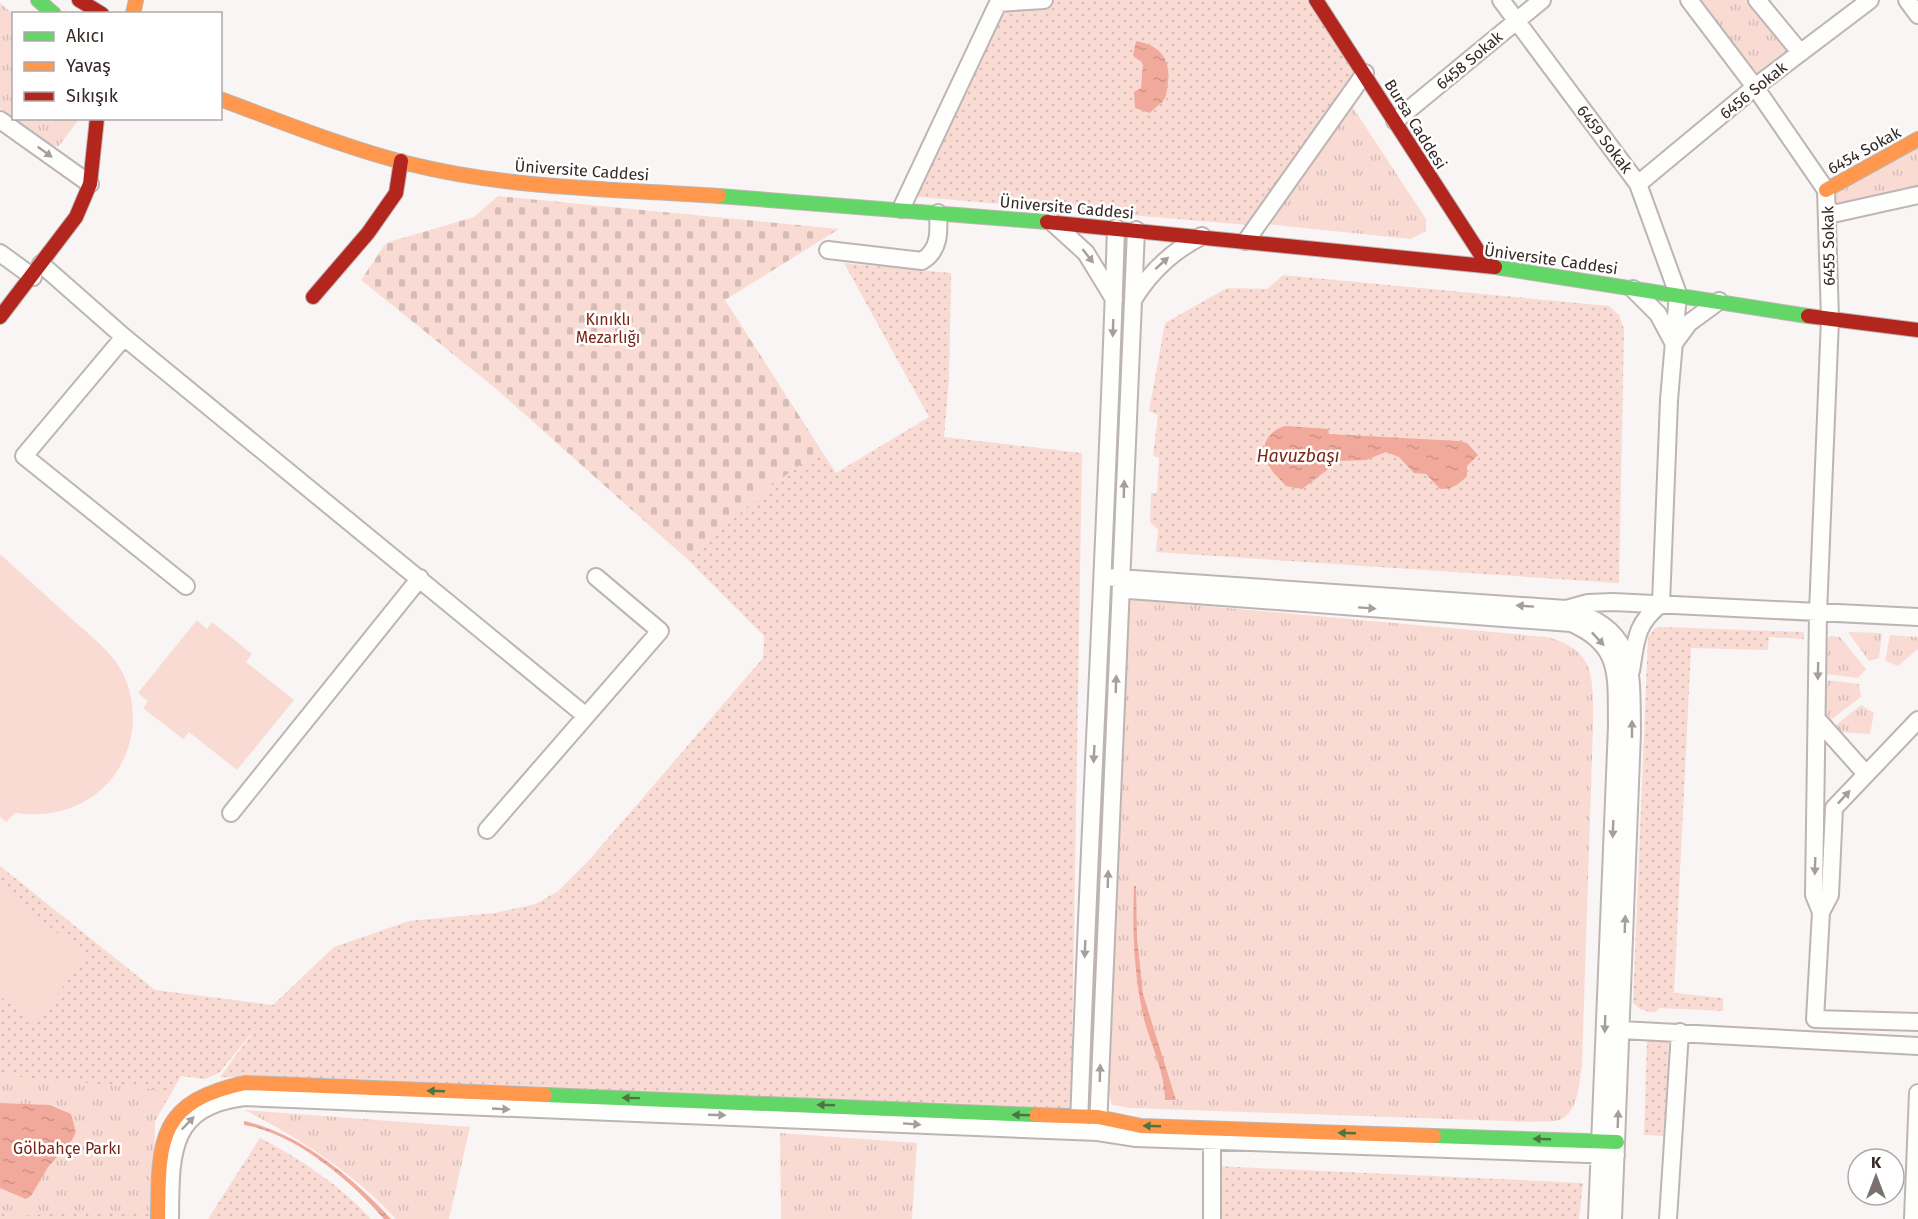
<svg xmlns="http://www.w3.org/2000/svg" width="1918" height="1219" font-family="'Fira Sans',sans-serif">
<defs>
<pattern id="grass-dots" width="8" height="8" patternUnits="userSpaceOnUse" patternTransform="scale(1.5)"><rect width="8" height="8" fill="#f9dbd4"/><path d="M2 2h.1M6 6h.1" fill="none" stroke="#d6bcb6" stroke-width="1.8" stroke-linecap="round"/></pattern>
<pattern id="cemetery-stones" width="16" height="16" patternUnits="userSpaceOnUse" patternTransform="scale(1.5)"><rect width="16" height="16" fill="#f9dbd4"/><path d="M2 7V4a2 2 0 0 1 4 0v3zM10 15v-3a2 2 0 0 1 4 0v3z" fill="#d6bcb6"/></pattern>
<pattern id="park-tufts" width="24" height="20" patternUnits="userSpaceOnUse" patternTransform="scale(1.5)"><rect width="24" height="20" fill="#f9dbd4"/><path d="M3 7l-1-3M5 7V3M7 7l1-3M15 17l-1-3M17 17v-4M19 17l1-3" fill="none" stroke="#d6bcb6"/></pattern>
<pattern id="water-ripples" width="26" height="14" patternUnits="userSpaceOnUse" patternTransform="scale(1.5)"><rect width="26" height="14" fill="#f1a99b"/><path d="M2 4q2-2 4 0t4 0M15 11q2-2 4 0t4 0" fill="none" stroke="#cf9185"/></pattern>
</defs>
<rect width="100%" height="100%" fill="#f9f5f4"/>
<path fill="url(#grass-dots)" d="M1044,0h272l49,73 -117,152 -340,-29 90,-193z
M844,263l107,10 -2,107 -5,57 138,16 -11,659 -851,-35 36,-49 -37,45 -14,6 -24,-3 -26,45 -3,98h-152v-353l155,124 118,15 61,-58 75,-26 86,-8 40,-9 22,-12 34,-34 172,-200 1,-22 -77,-77 84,-73 50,-36 15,23 93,-56z
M1283,275l326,31 10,9 5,14 -5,254 -463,-31 2,-22 -8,-8 1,-29h6l2,-35 -6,-2 5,-41 -9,-4 16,-88 62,-35 40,1z
M1663,627l141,5v7l-35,-2 -1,13 -77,-2 -17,345 49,5v13l-63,-3 -6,5 -14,-4 -7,-6 15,-366 7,-9z
M1647,1040h22l-5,96 -20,-1z
M260,1138c41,21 80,47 111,81h-163z
M1215,1166l368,17 -4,36h-366z"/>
<path fill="url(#cemetery-stones)" d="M498,196l341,33 -114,71 96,150 -50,36 -84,73 -192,-171 -134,-108 25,-37 88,-26z"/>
<path fill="url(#park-tufts)" d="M1689,0h68l43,52 -45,35z
M0,3l13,11v104l-13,-10z
M1350,103l76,116v12l-15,8 -145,-15z
M14,119h65l-20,27 -7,1z
M1918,139v56l-90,20 -2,-25z
M1129,599l418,38c50,13 46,43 46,88l-11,340c-3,17 -3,48 -23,55 -6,2 -17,1 -24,2l-404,-14 -19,-3 -5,-17z
M1848,632l34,1 -3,25 -10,3z
M1890,635l28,2v12l-20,17 -13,-5z
M1830,636l10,1 26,32 -8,9 -33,-4v-32z
M1826,680l33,4 2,13 -33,25 -3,-5z
M1861,705l13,8 -4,21 -32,-2 -7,-3z
M0,1075l172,16 -17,30 -3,91 -10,3 -6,-5 -123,6 -13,-5z
M245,1110l225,17 -21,92h-53c-43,-47 -95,-79 -151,-109z
M780,1133l137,10 -5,76h-131z"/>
<path fill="#f9dbd4" d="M0,554c25,23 50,45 75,68 16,14 34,28 45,46 21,37 16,85 -13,116 -24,25 -58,34 -92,29l-9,9 -6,-5z
M197,620l10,9 5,-7 40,32 -6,8 48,38 -57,70 -48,-38 -6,7 -40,-31 5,-7 -10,-8z
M0,887l87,70 -53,66 -34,-27z"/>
<path fill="url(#water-ripples)" d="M1136,41c23,4 35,17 32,41 -1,6 -1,14 -5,19 -3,4 -9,7 -13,12l-15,-5 -1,-16 7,-4 2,-25 -10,-7z
M1285,426l43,3 1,5 130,7 8,2 11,12 -11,11v10c-9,9 -14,13 -27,13l-14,-15 -12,-1 -15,-16 -13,-5 -20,8 -27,1 -37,28 -16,-3 -14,-15 -8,-15c-1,-16 6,-25 21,-30z
M1134,886h2l1,52 6,56 33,106h-11c0,-28 -14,-54 -21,-81 -10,-44 -12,-88 -10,-133z
M0,1103l50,2 21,9 5,18 -4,8 -24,27 -17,29 -5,3 -26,-11z
M244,1121c57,13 108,56 147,98h-7c-33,-38 -89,-86 -140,-94z"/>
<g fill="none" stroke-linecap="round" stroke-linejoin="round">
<g stroke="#bdb5b3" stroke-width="20">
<path id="street" d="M1501,0l137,184 40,110 -9,106 -8,204
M1689,0l66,87 71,103 4,129 -12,294 -4,282 7,17 -6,107 103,3
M1757,0l43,52
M1907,0l11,15
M0,120l90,64
M1395,121l147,-121
M1638,184l117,-97 115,-87
M901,209l97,-206 46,-3
M1828,215l90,-20
M1052,222l34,31 28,46
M1246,241l119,-168
M828,250l94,11c18,-11 17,-29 16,-48
M0,253l33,24
M41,264l83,73 462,379
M1633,289l25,25 15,28
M1133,300c17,-28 39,-49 69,-64
M124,337l-100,119 162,130
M1675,342l14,-19 30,-22
M1104,577l462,32c71,19 65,61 66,123l-19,487
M1129,590l442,33c52,22 45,55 46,103l-20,493
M1566,609l22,-6 25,-1 305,15
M1631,671c5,-30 4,-47 30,-67
M1817,719l49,55
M231,813l189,-235
M487,830l173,-199 -64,-54
M1821,912l9,-17 4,-87 84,-88
M1621,1030l297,16
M1079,1126c10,-299 28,-598 37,-898
M1098,1128l38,-898
M170,1219c1,-63 -3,-112 74,-122l854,35 38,6 480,17
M1212,1219v-79
M1668,1219l12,-187
M1913,1219l5,-126"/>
</g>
<g stroke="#bdb5b3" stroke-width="16">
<path id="fast" d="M38,0l16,14
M719,196l328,26
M1495,267l313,49
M545,1095l491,20
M1434,1136l183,6"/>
</g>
<g stroke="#bdb5b3" stroke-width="16">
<path id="slow" d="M133,14l3,-14
M220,99c62,23 126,49 190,65 100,25 207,25 309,32
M1826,190l92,-51
M1036,1115l62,2 43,9 293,10
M158,1219c1,-79 -1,-117 87,-136l300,12"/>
</g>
<g stroke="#bdb5b3" stroke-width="16">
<path id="jam" d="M79,0l23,14
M1316,0l172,266
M1047,222l448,45
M313,297l55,-64 28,-40 5,-32
M1808,316l110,14
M0,317l76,-100 14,-33 7,-66"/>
</g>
<use href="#street" stroke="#fefefd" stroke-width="16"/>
<use href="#fast" stroke="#63d668" stroke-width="14"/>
<use href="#slow" stroke="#ff974d" stroke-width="14"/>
<use href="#jam" stroke="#b3261e" stroke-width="14"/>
</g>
<defs><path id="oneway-solid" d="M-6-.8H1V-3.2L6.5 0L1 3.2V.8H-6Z" transform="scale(1.5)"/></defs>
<g fill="#a49e9c">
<use href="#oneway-solid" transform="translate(45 152) rotate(36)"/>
<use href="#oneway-solid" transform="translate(1088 256) rotate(52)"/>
<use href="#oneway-solid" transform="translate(1162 263) rotate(-42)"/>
<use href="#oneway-solid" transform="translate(1113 328) rotate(92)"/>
<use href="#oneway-solid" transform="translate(1124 489) rotate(-88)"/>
<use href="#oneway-solid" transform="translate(1525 606) rotate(-176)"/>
<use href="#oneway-solid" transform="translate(1367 608) rotate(4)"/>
<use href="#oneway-solid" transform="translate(1598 639) rotate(47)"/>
<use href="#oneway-solid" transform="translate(1818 671) rotate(91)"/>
<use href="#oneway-solid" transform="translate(1116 684) rotate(-88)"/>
<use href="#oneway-solid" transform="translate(1632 729) rotate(-90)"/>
<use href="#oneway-solid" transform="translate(1094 754) rotate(93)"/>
<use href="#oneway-solid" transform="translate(1844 797) rotate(-47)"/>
<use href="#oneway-solid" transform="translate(1613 829) rotate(92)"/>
<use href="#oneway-solid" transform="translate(1815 866) rotate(92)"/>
<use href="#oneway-solid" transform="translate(1108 879) rotate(-88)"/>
<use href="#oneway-solid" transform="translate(1625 924) rotate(-88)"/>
<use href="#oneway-solid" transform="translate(1085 949) rotate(92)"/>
<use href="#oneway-solid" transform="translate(1605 1024) rotate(92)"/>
<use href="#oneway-solid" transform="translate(1100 1073) rotate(-88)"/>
<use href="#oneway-solid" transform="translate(501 1109) rotate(3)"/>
<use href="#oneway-solid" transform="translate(717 1115) rotate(2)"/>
<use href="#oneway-solid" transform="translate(1618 1119) rotate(-88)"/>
<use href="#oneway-solid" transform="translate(188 1123) rotate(-46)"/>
<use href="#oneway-solid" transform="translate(912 1124) rotate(4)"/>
</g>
<g fill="#4a7643">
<use href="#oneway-solid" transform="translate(436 1091) rotate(-178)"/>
<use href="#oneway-solid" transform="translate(631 1098) rotate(-179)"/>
<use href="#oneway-solid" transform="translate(826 1105) rotate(-178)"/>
<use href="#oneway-solid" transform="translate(1021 1115) rotate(-178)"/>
<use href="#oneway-solid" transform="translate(1152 1126) rotate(-178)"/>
<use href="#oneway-solid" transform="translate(1347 1133) rotate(-178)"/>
<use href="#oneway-solid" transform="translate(1542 1139) rotate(-178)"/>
</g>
<g text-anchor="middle" stroke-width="5" stroke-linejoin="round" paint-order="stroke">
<g font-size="16" fill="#352825" stroke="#fff">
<text transform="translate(1469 60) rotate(-40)" y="6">6458 Sokak</text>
<text transform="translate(1753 90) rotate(-39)" y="6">6456 Sokak</text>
<text transform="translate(1416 124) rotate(58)" y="6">Bursa Caddesi</text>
<text transform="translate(1605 139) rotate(53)" y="6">6459 Sokak</text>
<text transform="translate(1864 150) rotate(-29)" y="6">6454 Sokak</text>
<text transform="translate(582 170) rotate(4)" y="6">Üniversite Caddesi</text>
<text transform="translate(1067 207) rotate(5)" y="6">Üniversite Caddesi</text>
<text transform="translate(1828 246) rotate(-91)" y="6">6455 Sokak</text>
<text transform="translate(1551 259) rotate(8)" y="6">Üniversite Caddesi</text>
</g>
<g font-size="16" fill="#7b2413" stroke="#fff">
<text x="608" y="325">Kınıklı<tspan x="608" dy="18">Mezarlığı</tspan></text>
<text x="67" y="1154">Gölbahçe Parkı</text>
</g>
<g font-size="18" font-style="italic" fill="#7f2717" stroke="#fff">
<text x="1298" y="462">Havuzbaşı</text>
</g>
</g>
<rect x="12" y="12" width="210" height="108" fill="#ffffff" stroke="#aea9a8" stroke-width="1.5"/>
<rect x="24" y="32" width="30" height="9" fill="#63d668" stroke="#aea9a8" stroke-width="1.5"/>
<text x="66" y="42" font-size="18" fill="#352825">Akıcı</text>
<rect x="24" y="62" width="30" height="9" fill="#ff974d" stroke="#aea9a8" stroke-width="1.5"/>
<text x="66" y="72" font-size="18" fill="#352825">Yavaş</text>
<rect x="24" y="92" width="30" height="9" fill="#b3261e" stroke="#aea9a8" stroke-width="1.5"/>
<text x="66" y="102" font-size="18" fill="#352825">Sıkışık</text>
<g transform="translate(1876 1177)"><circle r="28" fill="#ffffff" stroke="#aea9a8" stroke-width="1.5"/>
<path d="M0-4.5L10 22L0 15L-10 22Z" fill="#7a706d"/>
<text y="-9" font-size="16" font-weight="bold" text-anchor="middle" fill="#352825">K</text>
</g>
</svg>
